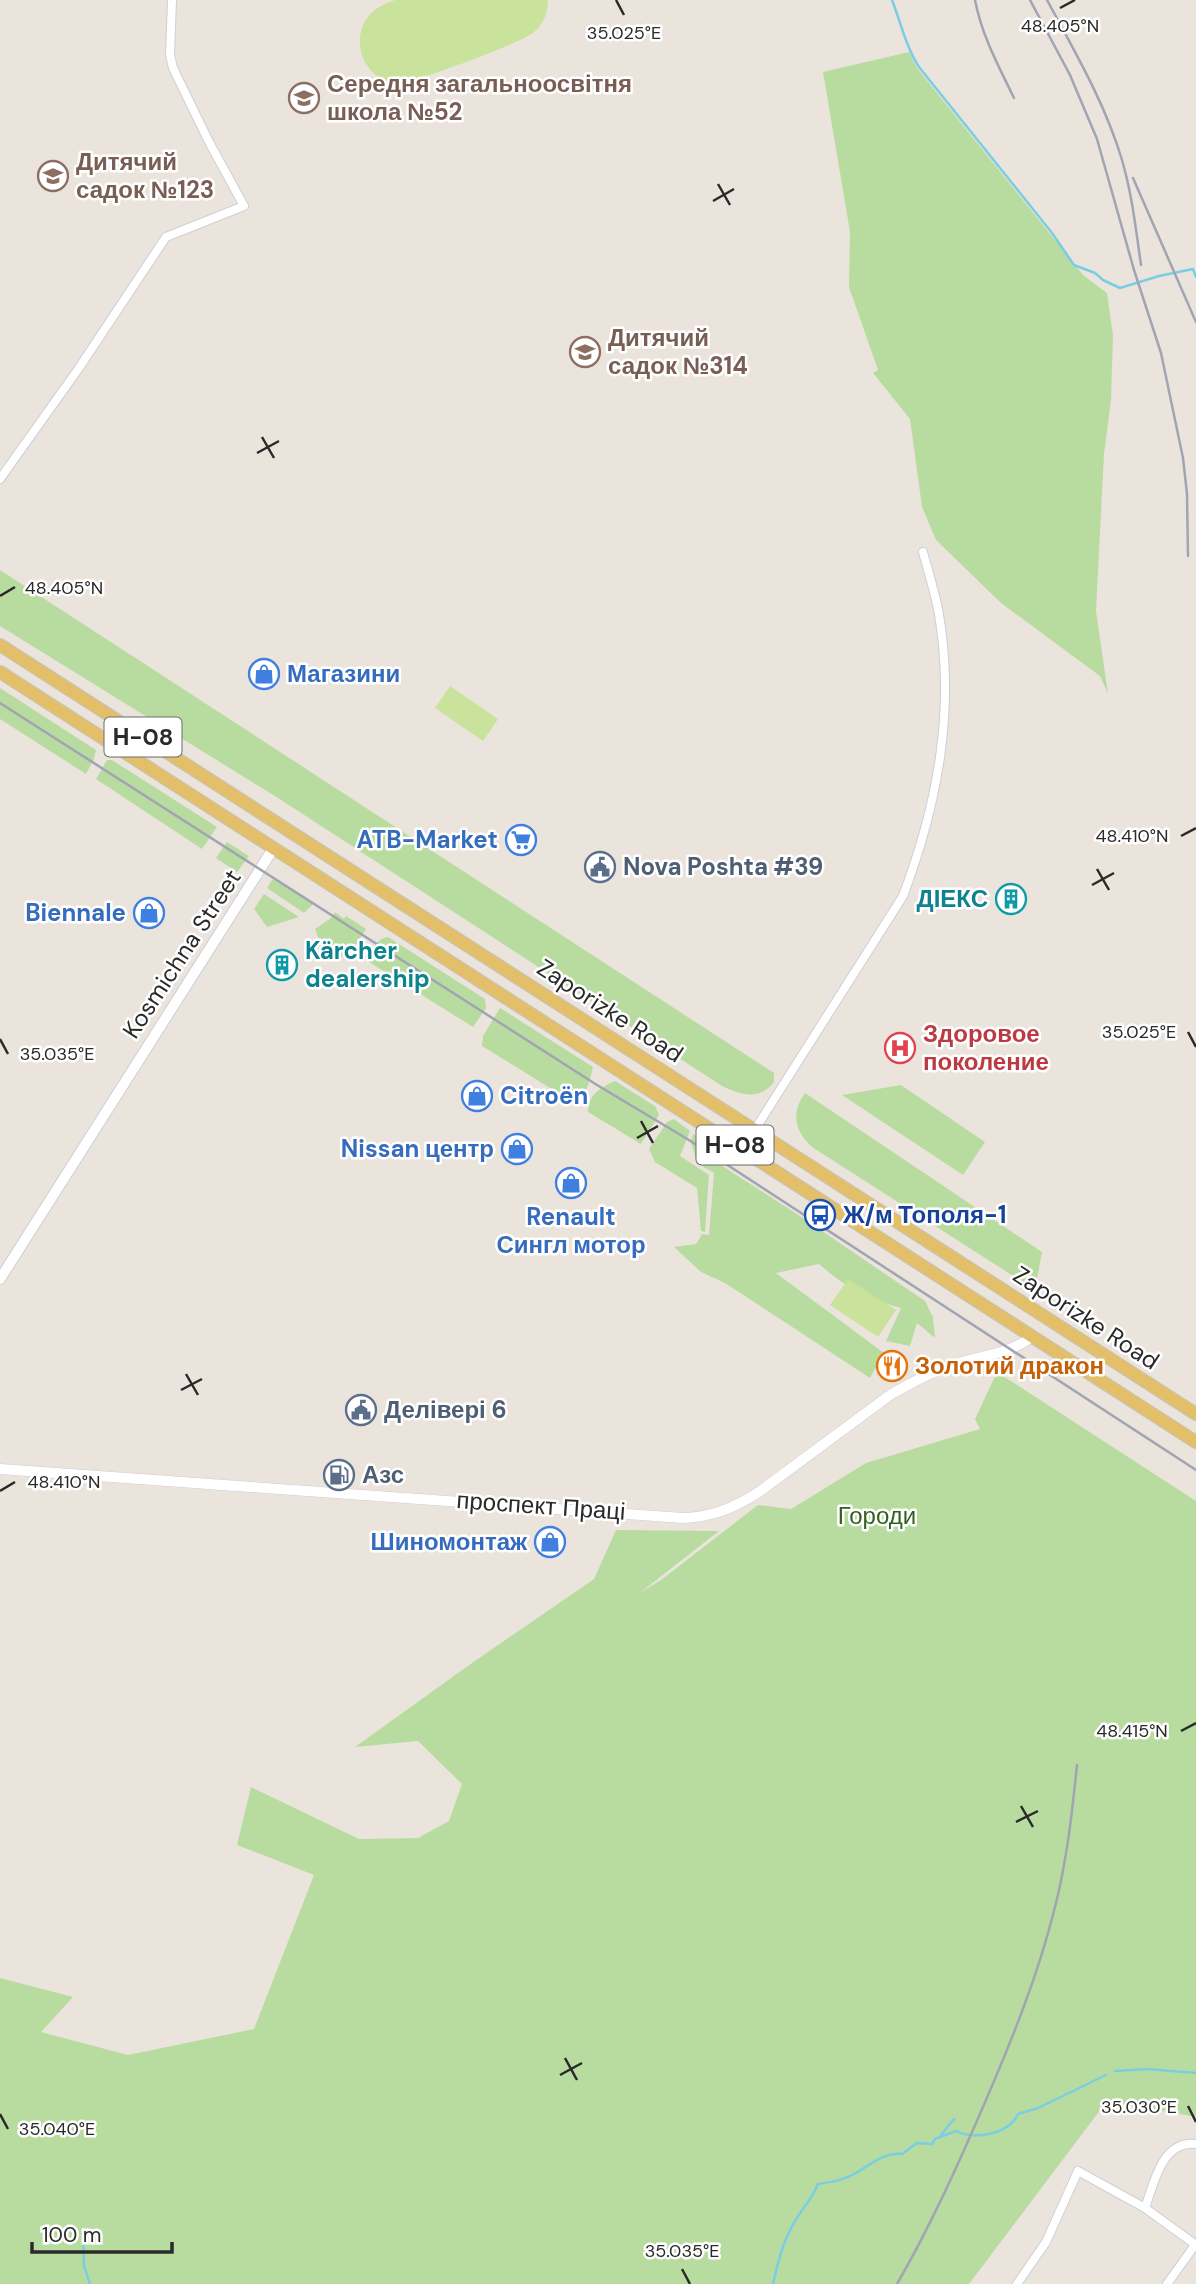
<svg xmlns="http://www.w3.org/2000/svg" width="1196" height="2284" font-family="'DM Sans',sans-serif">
<rect width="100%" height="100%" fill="#ebe4dd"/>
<path fill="#b8dc9f" d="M909,52l8,16 166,207 24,18 6,42 -2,65 -7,54 -8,157 12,83 -8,-18 -99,-73 -65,-63 -14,-33 -12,-88 -37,-46 5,-3 -29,-83 1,-55 -27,-160z
M0,570l774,503v9c-15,19 -33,13 -52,4l-444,-288 -278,-172z
M0,688l96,62 -2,9 -8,15 -86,-55z
M107,760h5l105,67 -15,22 -106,-70z
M227,842l22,14 -12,16 -21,-14z
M276,879l38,24 -10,10 -37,-25 5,-8z
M264,894l35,23 -32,10 -13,-18z
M335,912l9,7 2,-3 20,13 -20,30 -26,-17 -5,-13 16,-11z
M388,937l97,62 1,9 -13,19 -107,-67c5,-9 11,-22 22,-23z
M500,1008l93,59c-3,14 -7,29 -19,36l-92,-57 1,-10z
M615,1081l40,25 4,9 -18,29 -53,-32c-1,-16 14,-26 27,-31z
M901,1085l84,57 -22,33 -121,-80z
M805,1093l237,159 -7,38 -223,-143c-18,-17 -21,-34 -7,-54z
M674,1119l16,12 -10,25 29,19 -4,57 -4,-1 -4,-43 -42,-26 -6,-13 18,-27z
M693,1134l24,15 -1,13 81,52 128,87 8,16 2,21 -18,-15 -7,23 -24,-5 15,-33c-34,-9 -56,-21 -82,-44l-43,9 108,80 -14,25 -145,-95 -24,-11 -27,-25 22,-3 6,-10 7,1 5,-62 -17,-10 -6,-21z
M997,1372l199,129v616l-89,-16 -138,183h-969v-306l73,19 -32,35 87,23 126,-26 60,-154 -77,-30 14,-58 108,52 59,-1 31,-17 13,-37 -44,-43 -63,6 117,-84 122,-84 22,-49 103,1 -78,61 20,-12 97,-75 33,4 75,-46 114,-34 -5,-10z"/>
<path fill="#c9e29c" d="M395,0h153c0,13 -5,25 -15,33 -13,10 -122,52 -137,50 -31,-3 -47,-41 -28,-66 7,-9 16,-13 27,-17z
M450,686l48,33 -15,22 -48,-33z
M848,1279l48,31 -18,27 -48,-32z"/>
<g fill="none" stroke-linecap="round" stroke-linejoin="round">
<path stroke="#7acee3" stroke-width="2.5" d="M892,0c9,23 14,47 27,67l133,166 22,32 21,8 8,7 17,8 39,-12 34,-7 3,8
M1115,2071l32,-2 49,4
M941,2135l13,-16
M83,2232l1,34 6,18
M773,2284c5,-22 10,-43 22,-63 8,-14 16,-20 23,-37 14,-2 26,-4 38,-11 16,-9 27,-21 46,-19l15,-11 15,1 3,-5 21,-8c18,9 52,4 62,-17l20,-6 68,-33"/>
<g stroke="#cccfda" stroke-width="10">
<path id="minor" d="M0,479l79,-111 87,-131 78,-31 -35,-64 -36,-74 -3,-13 2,-55
M754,1131l149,-235c35,-93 53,-189 35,-287 -4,-20 -10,-38 -15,-57
M1145,2208c9,-25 17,-68 51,-64
M1017,2284l29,-42 32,-71 67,37 51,37
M1167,2284l28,-39"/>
</g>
<g stroke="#cccfda" stroke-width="11">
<path id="tertiary" d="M0,1469l683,49c29,-1 51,-10 76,-26l131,-97c19,-11 39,-22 59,-29 28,-10 58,-11 83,-29"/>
</g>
<g stroke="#cccfda" stroke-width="12">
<path id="secondary" d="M0,1279l273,-430"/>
</g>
<g stroke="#c3c3c3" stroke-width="14">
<path id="primary" d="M0,645l1196,769
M0,672l1196,770"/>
</g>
<use href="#minor" stroke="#fff" stroke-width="8"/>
<use href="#tertiary" stroke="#fff" stroke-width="10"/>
<use href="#secondary" stroke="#fff" stroke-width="10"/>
<use href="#primary" stroke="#e3bf6a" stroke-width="12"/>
<path stroke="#a1a4b2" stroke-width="2.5" d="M975,0c7,36 23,65 39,98
M1030,0l40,75 27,64 37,131 27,83 22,105 4,36 1,62
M1047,0c28,52 58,103 75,160 10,34 14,70 19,105
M1133,178l63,144
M0,703l597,382 92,55 507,330
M897,2284c33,-57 60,-117 86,-177 28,-65 55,-131 72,-200 12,-47 17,-94 22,-142"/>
</g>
<path fill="none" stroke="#2a2a2a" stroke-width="2.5" d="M616,0l8,15M1060,8l15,-8M718,184l12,21M713,201l21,-12M262,437l12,21M257,453l22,-12M0,596l15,-9M1181,836l15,-8M1097,869l12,21M1092,885l22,-12M1188,1032l8,15M0,1039l8,15M641,1121l12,22M637,1138l21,-12M186,1374l12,21M181,1390l21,-11M0,1491l15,-9M1181,1731l15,-8M1021,1806l12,21M1016,1822l22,-11M565,2058l12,22M560,2075l22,-12M1188,2106l8,16M0,2114l8,15M682,2269l8,15"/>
<defs>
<g id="school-ring" transform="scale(1.575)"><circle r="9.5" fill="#fff" stroke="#8d6e63" stroke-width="1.5"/><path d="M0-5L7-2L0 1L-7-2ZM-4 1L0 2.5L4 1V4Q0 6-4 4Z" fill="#8d6e63"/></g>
<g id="shop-ring" transform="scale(1.575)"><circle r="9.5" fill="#fff" stroke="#3f7fe0" stroke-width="1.5"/><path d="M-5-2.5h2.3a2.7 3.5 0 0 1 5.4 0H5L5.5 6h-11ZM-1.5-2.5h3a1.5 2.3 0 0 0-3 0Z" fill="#3f7fe0"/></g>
<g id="supermarket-ring" transform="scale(1.575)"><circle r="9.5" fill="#fff" stroke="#3f7fe0" stroke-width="1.5"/><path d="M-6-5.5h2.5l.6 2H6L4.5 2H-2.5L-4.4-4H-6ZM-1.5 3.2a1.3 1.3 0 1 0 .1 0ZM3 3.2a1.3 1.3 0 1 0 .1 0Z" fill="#3f7fe0"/></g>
<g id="civic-ring" transform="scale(1.575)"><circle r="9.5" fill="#fff" stroke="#5c6f8a" stroke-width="1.5"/><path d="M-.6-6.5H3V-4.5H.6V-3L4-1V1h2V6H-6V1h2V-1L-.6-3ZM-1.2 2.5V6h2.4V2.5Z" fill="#5c6f8a"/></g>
<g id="building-ring" transform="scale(1.575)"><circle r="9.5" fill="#fff" stroke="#0f9aa8" stroke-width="1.5"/><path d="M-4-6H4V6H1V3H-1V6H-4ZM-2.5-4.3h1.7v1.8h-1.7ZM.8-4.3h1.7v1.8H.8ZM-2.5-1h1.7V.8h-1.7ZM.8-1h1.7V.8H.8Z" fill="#0f9aa8"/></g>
<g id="hospital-ring" transform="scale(1.575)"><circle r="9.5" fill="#fff" stroke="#e0444e" stroke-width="1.5"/><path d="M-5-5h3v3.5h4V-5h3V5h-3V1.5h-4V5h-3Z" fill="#e0444e"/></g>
<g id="bus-ring" transform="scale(1.575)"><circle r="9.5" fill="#fff" stroke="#1a4fb4" stroke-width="1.5"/><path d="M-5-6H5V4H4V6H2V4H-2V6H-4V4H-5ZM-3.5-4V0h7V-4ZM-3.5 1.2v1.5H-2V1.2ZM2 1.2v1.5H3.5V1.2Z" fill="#1a4fb4"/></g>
<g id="restaurant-ring" transform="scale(1.575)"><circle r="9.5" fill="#fff" stroke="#e8710a" stroke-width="1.5"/><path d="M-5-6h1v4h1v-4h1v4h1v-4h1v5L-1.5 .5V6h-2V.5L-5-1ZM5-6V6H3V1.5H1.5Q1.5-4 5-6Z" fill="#e8710a"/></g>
<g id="fuel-ring" transform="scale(1.575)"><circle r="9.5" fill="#fff" stroke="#5c6f8a" stroke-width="1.5"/><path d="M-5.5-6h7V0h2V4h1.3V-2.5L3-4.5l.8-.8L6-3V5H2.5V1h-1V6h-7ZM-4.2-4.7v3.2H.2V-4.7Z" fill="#5c6f8a"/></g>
</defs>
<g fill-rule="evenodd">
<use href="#school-ring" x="304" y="98"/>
<use href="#school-ring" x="53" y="176"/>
<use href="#school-ring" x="585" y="352"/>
<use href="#shop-ring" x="264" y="674"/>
<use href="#supermarket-ring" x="521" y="840"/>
<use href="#civic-ring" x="600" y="867"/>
<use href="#building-ring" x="1011" y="899"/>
<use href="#shop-ring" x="149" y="913"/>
<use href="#building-ring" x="282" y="965"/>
<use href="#hospital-ring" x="900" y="1048"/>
<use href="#shop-ring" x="477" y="1096"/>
<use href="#shop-ring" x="517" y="1149"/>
<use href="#shop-ring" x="571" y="1183"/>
<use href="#bus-ring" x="820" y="1215"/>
<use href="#restaurant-ring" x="892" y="1366"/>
<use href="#civic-ring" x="361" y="1410"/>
<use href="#fuel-ring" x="339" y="1475"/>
<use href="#shop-ring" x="550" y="1542"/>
</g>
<g text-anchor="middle" stroke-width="5" stroke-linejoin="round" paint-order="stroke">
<g fill="#fff" stroke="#6a6a6a" stroke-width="2">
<rect x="104.5" y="717.5" width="77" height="39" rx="5"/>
<rect x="696.5" y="1125.5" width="77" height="39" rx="5"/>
</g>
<g font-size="23" font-weight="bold" fill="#2a2a2a">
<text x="143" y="745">Н-08</text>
<text x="735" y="1153">Н-08</text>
</g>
<g font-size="24" font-weight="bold" fill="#785e54" stroke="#fff" text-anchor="start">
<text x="327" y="92">Середня загальноосвітня<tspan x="327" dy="28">школа №52</tspan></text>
<text x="76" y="170">Дитячий<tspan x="76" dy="28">садок №123</tspan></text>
<text x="608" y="346">Дитячий<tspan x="608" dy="28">садок №314</tspan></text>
</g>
<g font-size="24" font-weight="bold" fill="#366cbe" stroke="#fff" text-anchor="end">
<text x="287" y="682" text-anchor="start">Магазини</text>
<text x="498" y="848">ATB-Market</text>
<text x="126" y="921">Biennale</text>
<text x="500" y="1104" text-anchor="start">Citroën</text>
<text x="494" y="1157">Nissan центр</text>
<text x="571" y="1225" text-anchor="middle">Renault<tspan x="571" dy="28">Сингл мотор</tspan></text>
<text x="527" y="1550">Шиномонтаж</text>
</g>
<g font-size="24" font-weight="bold" fill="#4e5e75" stroke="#fff" text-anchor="start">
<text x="623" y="875">Nova Poshta #39</text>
<text x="384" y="1418">Делівері 6</text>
<text x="362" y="1483">Азс</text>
</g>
<g font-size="24" font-weight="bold" fill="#0d838f" stroke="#fff" text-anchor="end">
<text x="988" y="907">ДІЕКС</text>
<text x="305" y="959" text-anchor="start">Kärcher<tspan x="305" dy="28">dealership</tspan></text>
</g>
<g font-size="24" fill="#2a2a2a" stroke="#fff">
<text transform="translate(182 954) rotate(-57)" y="8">Kosmichna Street</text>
<text transform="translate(610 1011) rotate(33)" y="8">Zaporizke Road</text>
<text transform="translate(1086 1318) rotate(33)" y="8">Zaporizke Road</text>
<text transform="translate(541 1506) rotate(4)" y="8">проспект Праці</text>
</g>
<g font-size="24" font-weight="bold" fill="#be3a42" stroke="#fff" text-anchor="start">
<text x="923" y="1042">Здоровое<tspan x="923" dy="28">поколение</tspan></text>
</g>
<g font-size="24" font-weight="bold" fill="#164399" stroke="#fff" text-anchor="start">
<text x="843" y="1223">Ж/м Тополя-1</text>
</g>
<g font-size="24" font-weight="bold" fill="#c56008" stroke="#fff" text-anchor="start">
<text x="915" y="1374">Золотий дракон</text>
</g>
<g font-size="24" fill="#326021" stroke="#fff">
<text x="877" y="1524">Городи</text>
</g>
</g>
<g font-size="18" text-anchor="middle" fill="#2a2a2a" stroke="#fff" stroke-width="5" stroke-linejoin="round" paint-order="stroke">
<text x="1060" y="32">48.405°N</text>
<text x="624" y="39">35.025°E</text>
<text x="64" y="594">48.405°N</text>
<text x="1132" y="842">48.410°N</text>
<text x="1139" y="1038">35.025°E</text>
<text x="57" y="1060">35.035°E</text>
<text x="64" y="1488">48.410°N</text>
<text x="1132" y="1737">48.415°N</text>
<text x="1139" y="2113">35.030°E</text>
<text x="57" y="2135">35.040°E</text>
<text x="682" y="2257">35.035°E</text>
</g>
<path d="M32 2242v10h140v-10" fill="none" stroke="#2a2a2a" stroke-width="3.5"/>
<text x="42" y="2242" font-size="21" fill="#2a2a2a" stroke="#ffffff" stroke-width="5" paint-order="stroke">100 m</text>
</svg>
